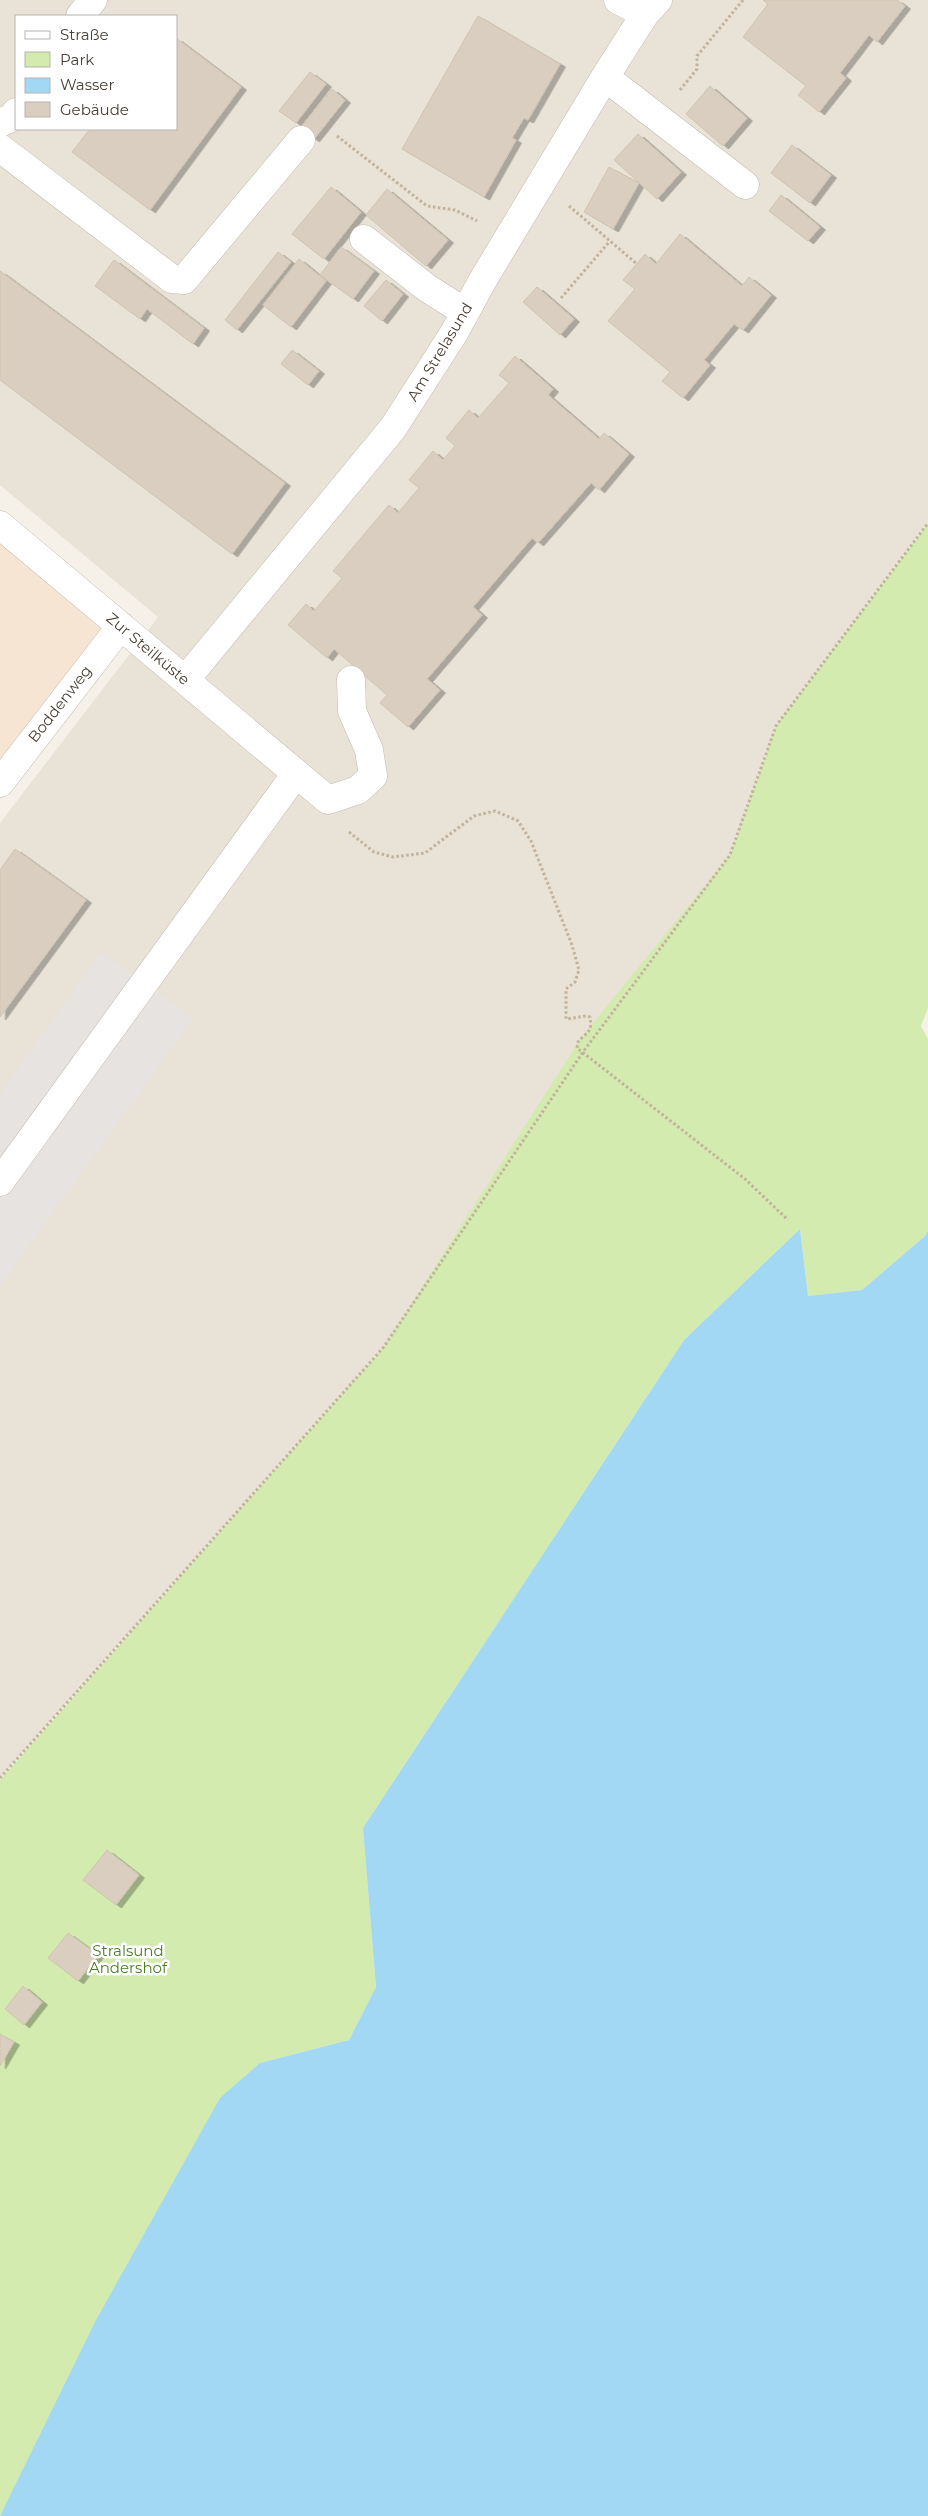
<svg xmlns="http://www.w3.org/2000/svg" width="928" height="2516" font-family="Montserrat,sans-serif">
<defs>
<filter id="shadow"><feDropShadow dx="5.5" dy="3" stdDeviation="0" flood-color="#0004"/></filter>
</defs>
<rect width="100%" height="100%" fill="#f5f0e8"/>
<path fill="#e9e2d6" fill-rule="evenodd" d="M0,0h928v522l-152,204 -46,129 -347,493 -383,430v-955l158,-206 -158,-132zM16,16h160v113h-160z"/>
<path fill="#f7e5d3" d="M0,544l103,87 -103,132z"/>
<path fill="#d4ebb0" d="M928,523v485l-7,18 7,13v191l-3,6 -63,54 -54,6 -8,-67 -116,111 -321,488 13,159 -27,53 -89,23 -260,452v-735l383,-432 198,-310 149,-183 46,-129z"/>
<path fill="#e6e3e0" d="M101,952l93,66 -194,268v-192z"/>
<path fill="#a2d8f4" d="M800,1229l8,67 54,-6 63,-54 3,-6v1286h-928l96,-196 124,-222 40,-35 89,-23 27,-53 -13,-159 321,-488z"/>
<path fill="#dacec0" stroke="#d2c3b0" filter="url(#shadow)" d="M763,0h134l8,6 -28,36 -8,-7 -29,38 6,5 -27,34 -21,-17 8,-9 -63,-49 25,-33z
M478,16l82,48 -32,56 -4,-2 -12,20 4,2 -32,57 -82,-48z
M176,38l65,49 -91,123 -78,-58 18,-23h86z
M310,72l16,12 -30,39 -17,-12z
M710,86l37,32 -24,28 -37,-32z
M332,89l13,11 -31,39 -14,-11z
M638,134l43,38 -24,27 -43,-39z
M792,145l39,30 -21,28 -39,-30z
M609,167l30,16 -26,46 -29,-17z
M331,187l30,25 -37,47 -32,-25z
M387,189l61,51 -22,26 -60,-51z
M781,195l39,32 -12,14 -39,-30z
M680,234l62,52 7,-9 22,18 -28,35 -9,-6 -30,36 6,5 -27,33 -21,-17 8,-9 -62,-51 27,-32 -12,-9 22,-26 11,10z
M341,247l33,24 -21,28 -33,-24z
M278,252l13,10 -54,68 -12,-10z
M299,259l27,22 -35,46 -28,-22z
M114,260l90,68 -11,16 -46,-35 -7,10 -45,-33z
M0,271l285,212 -53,71 -232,-174z
M386,280l17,14 -21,27 -18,-15z
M537,287l37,32 -14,16 -37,-33z
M292,350l27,21 -11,14 -27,-21z
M515,356l38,33 -5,6 51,44 5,-6 25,21 -30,36 -8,-7 -53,60 -6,-5 -59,69 9,8 -55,64 13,11 -32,37 -28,-24 7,-8 -53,-46 -7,9 -39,-33 18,-21 8,7 28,-33 -9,-7 56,-66 9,8 21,-25 -10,-8 24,-29 10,9 12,-14 -9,-8 23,-28 9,8 31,-35 -10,-8z
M15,849l71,51 -86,117v-147z
M107,1850l32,25 -23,30 -33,-25z
M68,1933l30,22 -20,26 -30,-23z
M23,1986l19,16 -18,23 -19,-16z
M0,2034l14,8 -14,24z"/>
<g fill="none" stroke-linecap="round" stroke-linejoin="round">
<g stroke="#c4baad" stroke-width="29">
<path id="minor" d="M618,0l27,14
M80,16l13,-16
M605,77l140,108
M0,123l13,-6 3,-5
M0,148l172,131 12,1 117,-140
M364,239l63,49 38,24
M0,525l328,275 30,-10 15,-14 -4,-26 -17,-39 -1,-31
M186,679l207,-251 61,-95 30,-55 121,-201 40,-63 13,-14
M0,783l121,-157
M0,1182l295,-407"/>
</g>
<path stroke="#c3b29b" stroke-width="3" stroke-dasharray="2.5 2.5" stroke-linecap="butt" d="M680,90l17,-21v-13l46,-56
M337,136l90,70 28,4 22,11
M569,206l68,58
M561,298l49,-57
M349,832l25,20 19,5 32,-4 49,-37 21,-5 23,10 13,20 41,104 7,25 -4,12 -9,7v30l20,-3 4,1c3,16 -4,15 -12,25l-1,6 168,131 43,41
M0,1778l383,-430 200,-296 147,-197 46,-129 152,-203"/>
<use href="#minor" stroke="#fff" stroke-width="28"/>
</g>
<g text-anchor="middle" stroke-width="5" stroke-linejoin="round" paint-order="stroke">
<g font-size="15" fill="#494036" stroke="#fff">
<text transform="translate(440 352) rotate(-59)" y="5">Am Strelasund</text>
<text transform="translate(148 649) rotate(40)" y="5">Zur Steilküste</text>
<text transform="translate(60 704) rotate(-52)" y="5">Boddenweg</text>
</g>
<g font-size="15" fill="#4d7e26" stroke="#fff">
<text x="128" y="1956">Stralsund<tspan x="128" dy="17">Andershof</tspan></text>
</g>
</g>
<rect x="15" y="15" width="162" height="115" fill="#ffffff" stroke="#b6b3af"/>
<rect x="25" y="31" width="25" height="8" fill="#ffffff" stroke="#b6b3af"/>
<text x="60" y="40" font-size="15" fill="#494036">Straße</text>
<rect x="25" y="52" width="25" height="15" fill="#d4ebb0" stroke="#b6b3af"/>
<text x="60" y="65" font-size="15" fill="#494036">Park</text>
<rect x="25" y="78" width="25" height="15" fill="#a2d8f4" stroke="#b6b3af"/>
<text x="60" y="90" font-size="15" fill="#494036">Wasser</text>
<rect x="25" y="102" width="25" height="15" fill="#dacec0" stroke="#b6b3af"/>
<text x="60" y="115" font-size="15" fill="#494036">Gebäude</text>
</svg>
